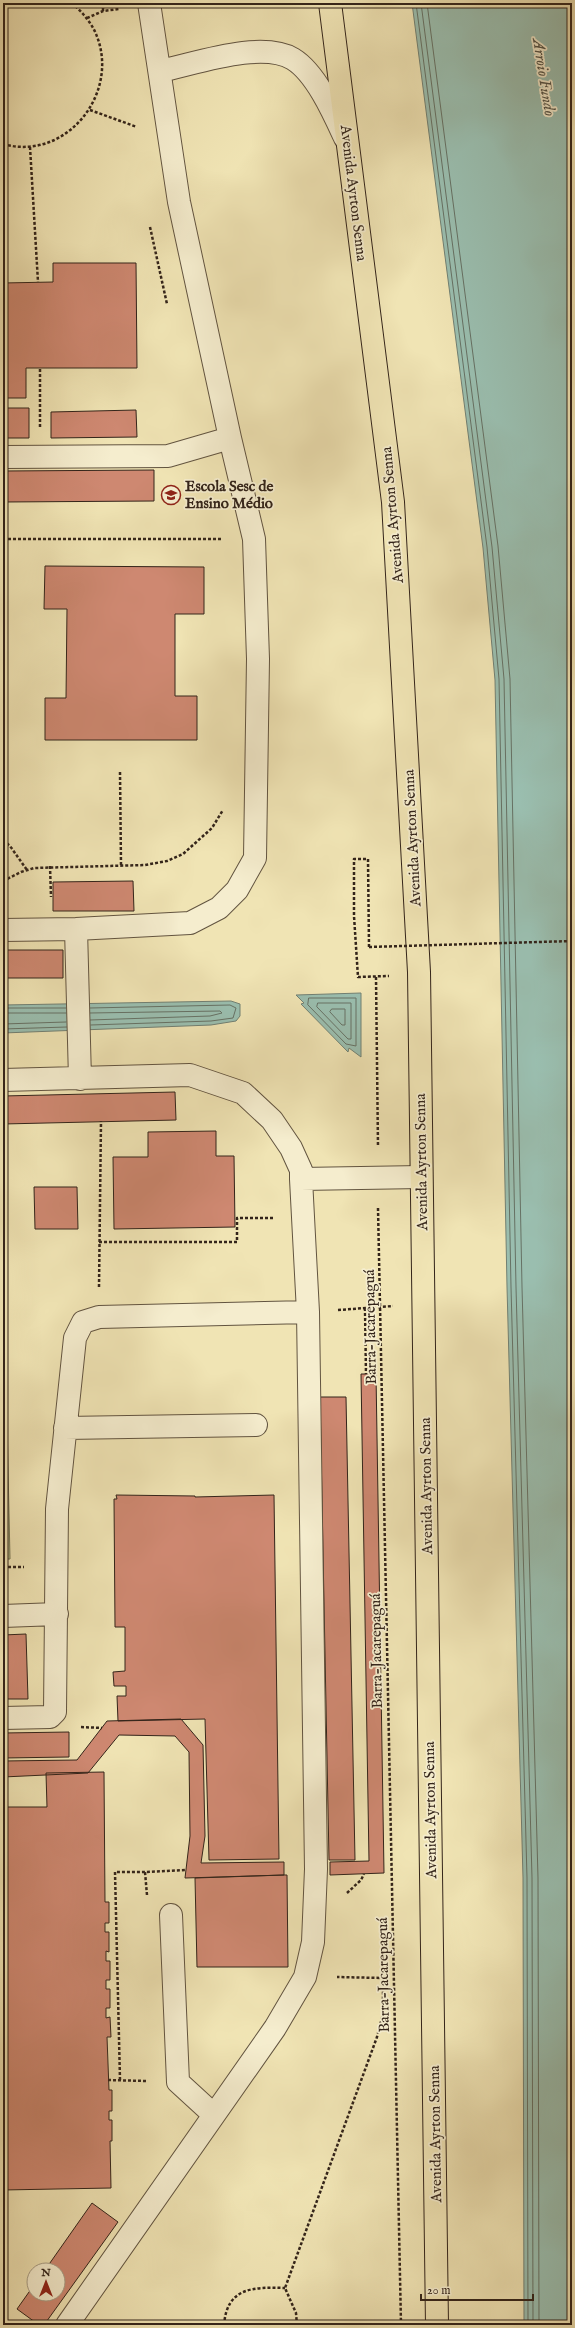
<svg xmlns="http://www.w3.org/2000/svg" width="575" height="2328" font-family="'IM FELL English',serif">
<rect width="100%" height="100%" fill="#f0e4b4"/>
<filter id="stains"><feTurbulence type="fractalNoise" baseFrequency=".005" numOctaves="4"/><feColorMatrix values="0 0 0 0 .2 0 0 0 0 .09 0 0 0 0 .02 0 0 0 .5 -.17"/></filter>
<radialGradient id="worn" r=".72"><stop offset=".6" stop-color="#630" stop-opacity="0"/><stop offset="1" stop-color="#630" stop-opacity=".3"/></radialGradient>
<path fill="#b7c58f" stroke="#757454" d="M3,1234l7,325h-7z"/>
<path fill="#9abeaf" stroke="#718073" d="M412,3h160v2322h-48l-1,-447 -16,-591 -12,-607 -12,-132z
M361,993v64l-12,-9 -1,4 -47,-48 3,-1 -8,-8z
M231,1001l9,3v12l-4,5 -25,4 -208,8v-28z"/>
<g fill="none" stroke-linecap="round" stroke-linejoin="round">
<path stroke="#667164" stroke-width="1" d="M416,3l71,544 12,132 12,608 16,591 1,447
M421,3l71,544 12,132 12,608 16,591 1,447
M427,3l71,543 12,133 12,608 16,591 1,447
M309,998h47v48l-10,-2 -38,-39z
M318,1003h33v36h-3l-31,-32z
M3,1008h63
M90,1008l140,-3 6,3 -3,10 -22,3 -120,4
M332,1009h13v16h-3l-12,-13z
M3,1013h63
M90,1013l130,-2 2,2 -12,3 -120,4
M3,1024l63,-2
M3,1029l64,-2"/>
</g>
<path fill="#ce8871" stroke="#33241a" d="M53,263h83l1,105h-111v30h-23v-115l50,-1z
M3,408h26v30h-26z
M136,410l1,27 -86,1v-26z
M154,470v31l-151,1v-31z
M45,566l159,1v47h-29v82h22v44h-152v-42h21l1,-89h-23z
M3,647h2l1,42h-3z
M3,777h3v43h-3z
M133,881l1,30h-81v-29z
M3,950h60v28h-60z
M175,1092l1,28 -173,4v-28z
M216,1131v25h18l1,71 -121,2 -1,-72h35v-25z
M34,1187h43l1,42h-43z
M361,1374h15l8,499 -54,2v-13l39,-1z
M320,1397h26l9,463h-26z
M116,1495l79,1v1l79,-2 5,364 -70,1 -4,-141 -87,2 -1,-25h9v-10h-12l-1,-14 12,-1v-44h-10l-1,-128h3z
M26,1634l2,65h-25v-64z
M181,1719l22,26 2,91 -4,27 83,-1v13l-99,3 5,-42 -1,-84 -14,-16 -56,-1 -31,38 -85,4v-16l74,-1 30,-39z
M69,1732v25l-66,1v-25z
M104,1772l1,130h4v21h-4v9h4v20l-3,-1v10h4v19h-4v9h4v19h-4v10l4,-1 1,20h-4l2,53h3v21h-3v9h3v21h-2l1,47 -108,2v-383h44l-1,-34z
M284,1875h3l1,92h-91l-2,-89z
M92,2203l26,19 -74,103h-5l-22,-16 17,-24v9h24v-24h-13z"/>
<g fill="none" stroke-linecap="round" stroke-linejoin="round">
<g stroke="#625440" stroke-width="24">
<path id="minor" d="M160,71c35,-7 101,-31 133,-12 23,14 41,55 52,79
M3,457l165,-1 62,-18
M76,929l4,150
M3,930l73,-1 114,-6 29,-15 18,-18 18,-32 3,-199 -4,-120 -24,-101 -51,-236 -30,-199
M3,1080l187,-5 53,18 29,27 19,28 10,22v9l7,133 8,557 -3,73 -8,35 -30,51 -208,297
M301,1179l120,-2
M65,1428l191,-3
M3,1616l54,-2
M3,1718l47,-1 5,-5 2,-203 18,-171 8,-16 16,-5 209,-5
M171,1915l7,167 36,33"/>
</g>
<g stroke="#33241a" stroke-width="24">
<path id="highway" d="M330,3l63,499 26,470 18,1353"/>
</g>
<path stroke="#33241a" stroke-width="2.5" stroke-dasharray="3 2" stroke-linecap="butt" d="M103,3v8
M87,18l16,-7 16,-2
M90,110l47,17
M3,144c63,18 118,-51 93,-110 -5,-12 -14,-22 -24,-31
M30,147l8,135
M150,227l17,77
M40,427v-59
M3,539h219
M120,772l1,93
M3,840l7,6 17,24
M50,866l1,31
M3,881l18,-9 13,-4 111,-3 22,-4 16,-7 29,-26 11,-18
M369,947l-1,-88h-14v57l4,61 31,-1
M376,977l2,170
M378,1208l23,1117
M99,1242h138v-24h36
M99,1287l2,-166
M365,1308l1,66
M338,1310l55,-4
M3,1567h21
M81,1727l21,1
M347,1893l14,-13 3,-6
M147,1895l-2,-23 40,-2
M108,2080l39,1
M120,2080l-5,-208h30
M224,2325c3,-38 29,-38 61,-37
M297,2325l-1,-12 -11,-25 92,-251 6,-23v-36l-46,-1"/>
<use href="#minor" stroke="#f5edce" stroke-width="22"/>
<use href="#highway" stroke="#f0e4b4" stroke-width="22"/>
<path stroke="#33241a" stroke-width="2.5" stroke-dasharray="3 2" stroke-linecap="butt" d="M369,947l203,-6"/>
</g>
<defs>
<g id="school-ring" transform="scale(1)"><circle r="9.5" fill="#f5edce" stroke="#8f2418" stroke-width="1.5"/><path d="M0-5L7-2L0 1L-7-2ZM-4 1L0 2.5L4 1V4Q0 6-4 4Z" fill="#8f2418"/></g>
</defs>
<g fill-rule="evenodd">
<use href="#school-ring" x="171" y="495"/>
</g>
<g text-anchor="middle" stroke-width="3.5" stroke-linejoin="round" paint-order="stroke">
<g font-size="15" fill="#33241a" stroke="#f5edce">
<text transform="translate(354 193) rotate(83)" y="5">Avenida Ayrton Senna</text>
<text transform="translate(392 515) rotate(-95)" y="5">Avenida Ayrton Senna</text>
<text transform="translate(412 838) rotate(-93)" y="5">Avenida Ayrton Senna</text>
<text transform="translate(421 1162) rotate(-91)" y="5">Avenida Ayrton Senna</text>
<text transform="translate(370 1327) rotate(-91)" y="5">Barra-Jacarepaguá</text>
<text transform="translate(426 1486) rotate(-91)" y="5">Avenida Ayrton Senna</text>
<text transform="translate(376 1651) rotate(-91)" y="5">Barra-Jacarepaguá</text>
<text transform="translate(430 1810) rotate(-91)" y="5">Avenida Ayrton Senna</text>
<text transform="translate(383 1975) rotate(-91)" y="5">Barra-Jacarepaguá</text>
<text transform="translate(435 2134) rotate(-91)" y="5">Avenida Ayrton Senna</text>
</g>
<g font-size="15" font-weight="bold" fill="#33241a" stroke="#f5edce" text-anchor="start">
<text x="185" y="491">Escola Sesc de<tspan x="185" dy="17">Ensino Médio</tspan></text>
</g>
<g font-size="16" font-style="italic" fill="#525247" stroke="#f5edce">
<text transform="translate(545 77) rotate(81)" y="6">Arroio Fundo</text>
</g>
</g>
<rect width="575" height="2328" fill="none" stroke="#f0e4b4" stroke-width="16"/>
<rect x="4" y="4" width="567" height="2320" fill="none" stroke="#33241a" stroke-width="2"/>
<rect x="8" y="8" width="559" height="2312" fill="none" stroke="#33241a"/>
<g transform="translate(46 2282)"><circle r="19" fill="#f5edce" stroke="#a79d86"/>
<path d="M0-3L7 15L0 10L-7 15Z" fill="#8f2418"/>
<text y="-6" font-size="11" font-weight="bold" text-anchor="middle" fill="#33241a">N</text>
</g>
<path d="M421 2294v6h112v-6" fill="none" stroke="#33241a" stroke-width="2"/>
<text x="427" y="2294" font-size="12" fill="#33241a" stroke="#f5edce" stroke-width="3" paint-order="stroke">20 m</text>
<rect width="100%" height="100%" filter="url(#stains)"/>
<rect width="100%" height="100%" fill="url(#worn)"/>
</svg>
